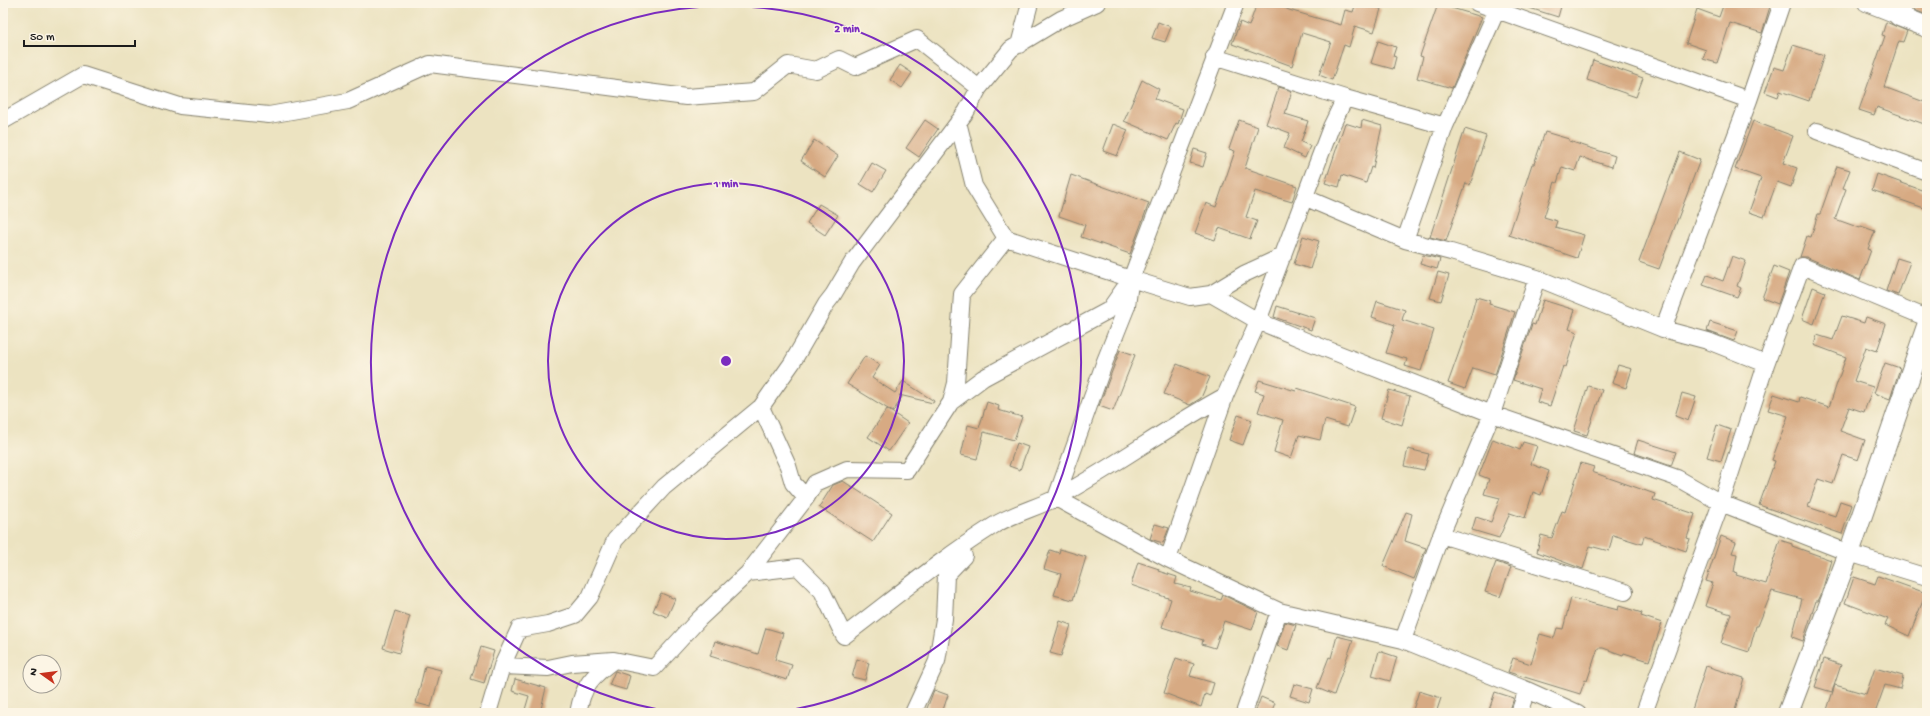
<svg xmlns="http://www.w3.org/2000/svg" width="1930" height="716" font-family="'Gochi Hand',sans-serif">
<rect width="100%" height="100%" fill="#fcf5e5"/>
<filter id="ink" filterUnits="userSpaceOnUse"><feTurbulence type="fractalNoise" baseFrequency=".025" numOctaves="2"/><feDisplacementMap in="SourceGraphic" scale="8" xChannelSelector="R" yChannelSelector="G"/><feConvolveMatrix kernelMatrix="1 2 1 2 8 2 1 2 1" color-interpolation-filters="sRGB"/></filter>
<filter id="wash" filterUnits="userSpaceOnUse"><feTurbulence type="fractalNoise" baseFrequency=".012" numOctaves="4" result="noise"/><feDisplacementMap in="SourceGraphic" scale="16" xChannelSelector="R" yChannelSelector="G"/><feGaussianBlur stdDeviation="0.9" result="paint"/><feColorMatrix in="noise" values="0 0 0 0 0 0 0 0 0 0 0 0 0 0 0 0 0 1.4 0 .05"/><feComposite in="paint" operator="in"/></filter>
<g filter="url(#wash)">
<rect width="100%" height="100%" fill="#ece3c1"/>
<g id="blocks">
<path fill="#d7aa83" d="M1257,3h17l15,7 52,15 4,-15 8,2 3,-9h7l18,6 -7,23 -19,-6 -6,21 -5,-2 -12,35 -13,-5 12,-33 -29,-9 -10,33 -60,-22 8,-22 9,4z
M1523,3h39l-4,14 -35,-11z
M1724,3h47l-9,30 -32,-10 -13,40 -14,-4 3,-9 -20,-7 11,-34 22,8z
M1916,3h11v12l-13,-5z
M1438,4l44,13 -30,71 -35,-10 6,-21 -3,-1z
M1158,22l13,5 -6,15 -13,-4z
M1886,22l21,9 -4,11 -4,-1 -15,46 43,16v22l-50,-18 -3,8 -15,-5 26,-74 -3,-1z
M1378,41l18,6 -3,9 3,1 -3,12 -22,-6z
M1793,45l31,10 -15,46 -29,-10 -2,6 -13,-5 9,-25 10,3z
M1593,60l50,18 -7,19 -49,-17z
M900,65l12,8 -10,15 -12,-8z
M1142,80l17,9 -4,10 28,10 -5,15 -2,-1 -8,17 -44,-19z
M1279,87l13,4 -7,23 23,7 -7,21 9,4 -5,12 -21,-10 6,-15 -24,-9z
M925,120l13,9 -19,28 -13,-9z
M1239,120l19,7 -13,41 52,18 -5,16 -37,-11 -9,26 11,4 -7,18 -31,-11 -4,12 -20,-7 11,-30 10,4 19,-56 -6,-2z
M1362,120l20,6 -9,42 -2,-1 -5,16 -24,-8 -3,12 -14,-4 20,-60 16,5z
M1753,121l40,15 -10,27 14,5 -6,19 -14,-5 -13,35 -15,-5 12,-34 -26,-9z
M1113,124l15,6 -11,26 -14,-5z
M1465,129l21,7 -16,49 -4,-2 -20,58 -16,-4z
M1545,132l24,7v2l46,15 -3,11 -32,-10 -5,14 -13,-4 -5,16 -2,-1 -11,35 13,4 -2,6 29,8 -7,23 -68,-23 23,-71h2z
M814,140l24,16 -13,21 -24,-16z
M1194,149l13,4 -4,14 -13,-4z
M1680,152l20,8 -41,109 -20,-7z
M872,163l14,8 -13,21 -13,-8z
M1837,166l13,4 -7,18 3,1 -11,30 25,9 1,-2 14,5 -7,18 3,1 -11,30 -54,-23h-6l7,-21 4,1 7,-23h2z
M1877,174l50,18v17l-55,-19z
M1071,175l78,28 -19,51 -49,-17 4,-12 -26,-9z
M819,204l19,11 -13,20 -18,-12z
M1303,236l16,5 -9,28 -16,-5z
M1423,255l17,4 -3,10 -17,-5z
M1732,256l14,5 -9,25 4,2 -4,9 -34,-12 4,-10 16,6z
M1897,258l13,4 -12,33 -12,-4z
M1774,266l15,6 -11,32 -16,-6z
M1438,272l11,3 -8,26 -11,-3z
M1813,287l12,5 -11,32 -12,-5z
M1476,297l14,4 -1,3 26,8 -20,63 -22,-7 -8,21 -17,-6 19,-53z
M1543,300l32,10 -6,19 8,3 -11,35 -3,-1 -13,40 -13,-4 4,-13 -28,-9 19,-56 3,1z
M1377,301l28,9 -3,10 32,10 -13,41 -16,-5 2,-7 -21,-6 9,-28 -23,-8z
M1277,306l38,12 -4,12 -37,-13z
M1842,316l22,7 2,-6 20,7 -9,27 -11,-4 -12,34 19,6 -9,25 -15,-5 -9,24 25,9 -7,20 -15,-5 -10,29 -15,-5 -10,28 27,9 5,-15 12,4 -10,29 -83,-29 16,-44 -3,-1 16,-44 -20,-6 6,-16 25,8 1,-5 29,10 17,-50 -32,-12 3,-10 16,5z
M1710,322l28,9 -4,10 -27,-10z
M1120,350l15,5 -22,56 -14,-5z
M865,356l15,9 -8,13 23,15 8,-12 31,20 -1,2 -34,-8 3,2 -9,15 -46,-28z
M1885,363l15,5 -10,31 -16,-6z
M1177,364l33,13 -9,21 -11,7 -26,-11z
M1618,365l14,4 -6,19 -14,-5z
M1259,380l37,11 1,-3 58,19 -7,20 -23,-7 -5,20 -21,-5 -8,23 -17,-6 9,-32 -25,-8 6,-18 -9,-3z
M1588,386l14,4 -15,45 -13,-4z
M1389,390l21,6 -8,29 -21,-7z
M1682,393l14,4 -8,24 -13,-5z
M987,402l12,4 -1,4 24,7 -8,23 -30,-8 -7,27 -16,-4 7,-30 11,3z
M887,409l21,14 -19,28 -21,-14z
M1238,415l14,5 -9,25 -14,-5z
M1717,425l14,5 -10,31 -14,-4z
M1493,439l27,11 3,-8 14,4 -6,18 18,7 -8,24 -8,-3 -8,26 -15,-5 -11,25 -27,-8 4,-13 15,5 9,-24 -16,-4 5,-15 -10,-4z
M1638,440l38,12 -5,14 -37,-13z
M1017,443l11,4 -8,23 -11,-4z
M1408,449l21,5 -5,16 -20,-4z
M1581,463l13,4 -2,5 63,22 -2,6 42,14 -8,24 3,1 -4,12 -42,-15 -2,8 -29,-9 -4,16 -19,-5 -7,23 -46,-17 4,-17 11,3 10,-27 3,1z
M843,481l49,32 -19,29 -54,-35 14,-22z
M1406,512l6,2 -7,27 21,7 -12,31 -31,-13z
M1155,524l14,4 -6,15 -13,-4z
M1721,536l15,6 -4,11 5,1 -3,18 3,1 -1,2 30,9 14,-44 12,4v2l39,14 -10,35 -3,6h-2l-13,40 -11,-4 10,-38 -30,-8 -14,35h-2l-7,26 -28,-9 10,-29 -26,-8 8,-23 -7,-2z
M1060,549l26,8 -13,43 -19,-5 7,-21 -17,-5 6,-19 9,3z
M1138,562l21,7 -1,2 19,6 -2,7 16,4 -1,3 31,9 2,-5 35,17 -6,18 -28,-9 -9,27 -13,-4 1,-4 -41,-13 9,-28 -40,-14z
M1496,562l15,5 -11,30 -15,-5z
M1878,576l48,17 -17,43 -24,-11 3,-6 -43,-16 9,-26 21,7z
M661,593l14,6 -8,18 -14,-6z
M1571,598l47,12 1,-4 23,7 -1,3 21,7 -13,38 -25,-8 -1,2 -20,-7h-5l-11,33 -2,-1 -5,14 -72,-22 5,-14 18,6 9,-30 14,4 3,-10 6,1z
M395,611l15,5 -11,37 -16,-5z
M1060,621l11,4 -10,31 -11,-3z
M1285,622l11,3 -8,25 -11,-4z
M766,628l17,5 -8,27 17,5 -5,15 -77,-24 5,-15 43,13z
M1337,636l16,4 -19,55 -17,-7 12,-31 2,1z
M481,647l13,4 -10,32 -13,-4z
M1379,651l18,6 -7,24 -18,-5z
M1176,658l18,6 -4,12 24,7 -4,13 -5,-2 -4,13 -37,-14z
M857,659l12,4 -4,17 -13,-3z
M1824,659l17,6 -9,27 -17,-5z
M425,666l16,4 -10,37 -15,-4z
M1706,666l38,12 -10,35h-43z
M1875,668l28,8 -3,13 -15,-4 -10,28h-49l9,-28 31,9z
M615,671l15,5 -4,14 -17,-5z
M515,679l31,9 -6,25h-16l5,-17 -17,-5z
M1294,684l19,5 -4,13 -19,-6z
M934,690l14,5 -6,18 -16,-2z
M1419,691l22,7 -5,15h-24z
M1495,692l19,6 -5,15h-21z
M1261,697l14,6 -4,10h-16z"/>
</g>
</g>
<g filter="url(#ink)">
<use href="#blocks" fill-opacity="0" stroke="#84806e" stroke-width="1"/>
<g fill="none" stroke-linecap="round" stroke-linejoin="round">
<g stroke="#84806e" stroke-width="18">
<path id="minor" d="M1477,3l272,97
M1866,3l33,13
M1019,45l11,-42
M1214,57l131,41 100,28
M979,88l32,-39 50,-30 36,-16
M3,121l80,-46 97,31 89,9 79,-14 82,-37 256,33 68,-5 34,-27 28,5 23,-11 16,8 62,-28 62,49 -13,24 -114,151 -19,32 -7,9 -34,59 -31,44 27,59 5,17 13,15 -58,75 -49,46 -45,49 -40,-8c-22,16 -31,25 -36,53
M958,122l16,64 32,52 125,41 105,-276
M1817,131l110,41
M1306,198l99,42 46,12 86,26 126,51 45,12 58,23
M1405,240l40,-114 55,-123
M1130,283l-3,23 -22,55 -49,137 112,61 111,52 124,29 124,50 51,23
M1211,294l33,-20 39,-18
M1663,329l86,-229 33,-97
M951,402l32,-24 126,-68 22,-31 59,18 21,-3 47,27 53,22 181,71 185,64 44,25 128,50 78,24
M806,498l9,-15 32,-14 60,1 44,-68 5,-19 6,-89 44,-56
M1441,535l184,57
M1168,559l57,-163 33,-75 73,-194 14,-29
M748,573l50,-6 24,24 22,45c49,-37 97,-77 149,-110 19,-12 43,-18 63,-28 58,-31 111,-71 169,-102
M1403,640l38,-105 51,-121 45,-136
M502,666l46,2 24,-5 41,-3
M488,713l14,-47 17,-37 29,-5 27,-9 15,-18 25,-57 49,-53 97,-80
M913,713l24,-52 7,-42 2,-44 18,-19
M1244,713l35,-102
M1519,713l8,-23
M1644,713l77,-210 45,-139 36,-98 125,52"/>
</g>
<g stroke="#84806e" stroke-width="22">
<path id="tertiary" d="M1903,3l-4,13 28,11
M1788,713l61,-160 78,-227"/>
</g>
<use href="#minor" stroke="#fff" stroke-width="16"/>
<use href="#tertiary" stroke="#fff" stroke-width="20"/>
</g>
</g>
<g fill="none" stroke="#7b2cbf" stroke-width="2">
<circle cx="726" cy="361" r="178"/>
<path d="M680 713A355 355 0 1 1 772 713"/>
</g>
<circle cx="726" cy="361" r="6" fill="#7b2cbf" stroke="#fcf5e5" stroke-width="2"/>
<g font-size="12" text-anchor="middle" font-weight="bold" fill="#7b2cbf" stroke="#fcf5e5" stroke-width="3" stroke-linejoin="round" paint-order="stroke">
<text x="847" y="32">2 min</text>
<text x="726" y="187">1 min</text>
</g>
<rect width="1930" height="716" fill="none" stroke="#fcf5e5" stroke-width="16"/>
<g transform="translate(42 674) rotate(284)"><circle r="19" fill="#fcf5e5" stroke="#a29e95"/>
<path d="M0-3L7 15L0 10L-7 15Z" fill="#c8321e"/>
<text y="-6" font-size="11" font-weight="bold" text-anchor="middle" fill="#1c1c1c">N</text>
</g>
<path d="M24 40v6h111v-6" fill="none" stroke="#1c1c1c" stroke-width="2"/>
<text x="30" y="40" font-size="12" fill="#1c1c1c" stroke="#fcf5e5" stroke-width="3" paint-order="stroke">50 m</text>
</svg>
